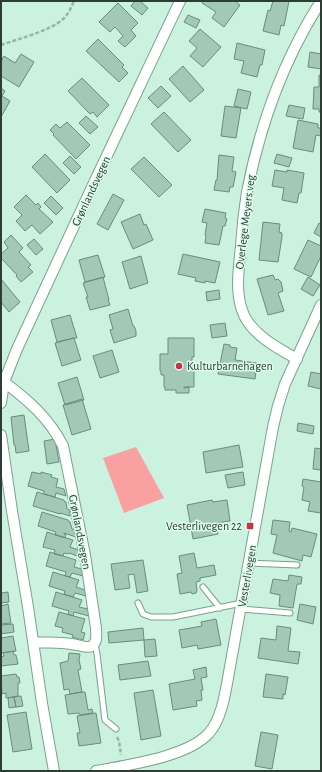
<svg xmlns="http://www.w3.org/2000/svg" width="322" height="772" font-family="'Alegreya Sans',sans-serif">
<rect width="100%" height="100%" fill="#caf2de"/>
<path fill="#f9a0a0" d="M136,447l28,51 -40,15 -21,-55z"/>
<path fill="#a2c9b6" stroke="#688d7c" d="M135,1h5l8,7 -6,7 -11,-9z
M203,1h32l5,4 -16,22 -12,-9 4,-6 -14,-9z
M273,1h16l-5,25 -3,-1 -2,10 -16,-4 5,-21 2,1z
M118,3l20,20 -7,7 5,6 -11,11 -7,-6 5,-5 -8,-9 -5,5 -11,-10z
M188,15l12,5 -4,8 -12,-6z
M200,29l21,18 -18,20 -13,-11 7,-8 -8,-7z
M98,39l26,26 -2,2 6,6 -9,9 -33,-31z
M237,43l28,7 -3,15h-2l-3,12 -16,-4 3,-12 -10,-2z
M310,52l11,2v15l-13,-2z
M21,54l13,8 -15,25 -18,-11v-15l3,-5 11,7z
M183,66l21,24 -14,12 -21,-23z
M319,75h2v37h-2v-3h-6l1,-22h5z
M82,78l27,27 -12,12 -4,-5 -3,2 -22,-23z
M161,86l10,10 -13,12 -10,-10z
M1,88l4,3 -3,5 8,5 -9,16z
M238,89l13,3 -4,17 -13,-3z
M289,105l16,3 -2,11 -17,-3z
M225,106l16,2 -5,30 -15,-2z
M164,112l27,28 -13,12 -27,-28z
M86,116l12,11 -8,7 -11,-11z
M298,120l20,4v4h3v8l-5,-1 -3,17 -20,-4z
M67,122l23,23 -14,14 -23,-24 1,-1 -4,-4 6,-6 4,4z
M45,154l25,26 -13,13 -25,-26z
M277,154l15,4 -3,9 -15,-4z
M219,155l15,2 -2,14 4,1 -3,15h-3l-1,5 -15,-2 2,-10h1z
M70,156l11,11 -7,7 -11,-11z
M144,157l28,28 -13,12 -28,-28z
M275,170l12,2v-2l17,3 -3,20h-2l-2,10 -15,-3 2,-12 -12,-2z
M113,194l11,6 -16,30 -11,-6z
M26,195l10,10 2,-2 3,4 -2,2 14,13 -13,12 -8,-9 -7,6 -9,-10 6,-6 -8,-8z
M51,196l12,12 -7,7 -12,-12z
M205,209l21,4 -1,5 2,1 -2,7h-2l-4,19 -14,-2 1,-7 -1,-1 2,-12 -5,-1z
M140,214l4,11 2,-1 7,16 -20,9 -12,-27z
M263,222l17,2 -1,8 3,1v4l-4,25 -19,-2z
M319,223l2,1v13l-7,-4z
M11,235l12,13 -4,4 12,13 -3,2 5,5 -12,10 -5,-6 1,-1 -16,-17v-4l7,-6 -4,-6z
M34,239l9,10 -7,6 -9,-10z
M308,240l13,6v10l-10,21 -17,-8z
M183,254l37,8 -5,21 -10,-2v2l-10,-2 1,-3 -18,-4z
M98,255l7,22 -20,5 -6,-22z
M141,256l7,27 -18,6 -8,-27z
M273,275l2,5 3,-1 3,3 2,9 -5,2 6,18 -16,4 -11,-36z
M103,277l6,23h-1l2,5 -20,5 -4,-13h2l-5,-14z
M308,277l12,8 -7,11 -12,-7z
M1,279l19,23 -11,10 -8,-10z
M219,290l1,9 -13,2 -1,-9z
M128,309l5,17h1l2,5v5l-22,7 -4,-13 3,-1 -4,-14z
M70,315l7,23h-3l-17,4 -6,-22z
M225,323l2,13 -15,2 -2,-13z
M74,338l7,22 -19,6 -7,-23z
M168,338h26v19h-2v11h2v19h-10v1l5,-1v6h-13v-3h-11v-3h-1v-12h-3v-4h-1v-17h8z
M224,344l6,1v2l7,1 -2,12 22,3 -2,16 -37,-5z
M112,350l7,22 -19,6 -7,-22z
M311,372l10,2v15l-13,-3z
M77,377l7,23 -19,5 -7,-22z
M82,399l9,30 -19,6 -9,-30z
M24,415l5,36 -13,2 -1,-8h-1l-3,-28z
M298,423l16,3 -1,8 -16,-3z
M55,439l4,23 -12,2 -3,-23z
M239,445l4,22 -37,6 -3,-21z
M315,448l6,1v21l-8,-1z
M32,472l9,2v-2l11,3 -1,2 7,2 -2,8 8,2 2,7 -10,-3 -1,4 -11,-3v-3l-16,-5z
M243,472l2,13 -17,3 -3,-13z
M303,479l18,3v31l-13,-2 2,-9 -8,-2 2,-13 -2,-1z
M37,492l27,8v1l2,1 1,7h3v7l-10,-3v1l-27,-8z
M212,500l1,2 14,-2 3,21 -14,2 2,11 -25,5 -6,-34z
M42,512l26,8v1l2,1 2,7 3,1 1,7 -12,-4v1l2,1 -1,3 -10,-3 1,-3 -18,-6z
M273,520l17,2 -1,9 2,1 1,-4 25,6 -6,23 -8,-2 -1,6 -29,-8 4,-18 -6,-1z
M47,532l26,8 -3,7 9,3 1,7 -11,-4 -1,1 -4,-1 -1,3 -9,-2 1,-4 -12,-3z
M50,552l26,8 -2,7 8,2 1,7 -11,-3 -2,4 -5,-1 1,-4 -20,-6z
M194,553l3,15 17,-3 2,10 -16,3v3l-4,1 1,9 -1,2 -4,1 -1,-2 -11,2 -3,-20 5,-1 -3,-17z
M143,560l5,31 -11,2 -3,-19 -6,1 2,13 -15,2 -4,-26z
M53,572l26,8 -3,7 9,3 1,6 -11,-3 -2,4 -9,-3 1,-3 -16,-5z
M289,575l13,2 -1,7h-4l-4,24 -14,-2 1,-11 -10,-2 3,-14 15,2z
M8,592l1,10 -8,1v-10z
M56,592l26,8 -3,7 9,2 1,7 -15,-4 -1,4 -5,-2 1,-3 -17,-5z
M8,604l3,19 -10,1v-18z
M300,604l16,3 -3,17 -16,-4z
M59,612l26,7 -4,13 4,1 -2,7 -11,-3 1,-2 -11,-3 1,-4 -8,-2z
M216,619l5,26 -23,4 -1,-4 -15,3 -3,-18 23,-4 -1,-4z
M13,624l1,8 -13,2v-9z
M277,626l14,2 -3,23 12,1 -2,12 -40,-6 3,-20 15,2z
M143,628l1,12 -35,3 -1,-11z
M13,636l3,15 -15,2v-15z
M155,639l2,17 -12,1 -1,-17z
M13,651l1,4h2l2,9 -17,2v-9l3,-1 -1,-3z
M69,653l11,1 -1,6 2,9 -3,1 4,22 -12,2 -1,-5 -5,1 -4,-27 8,-2z
M148,661l3,15 -31,4 -2,-15z
M206,667l1,10 -6,1 2,12h-2l1,10 -6,1 1,5 -24,4 -4,-26 26,-5 -2,-9z
M16,674l1,3h2l1,6h-2v13l-12,2v-5l-4,1 -1,-18z
M266,674l22,3 -3,18 -2,-1v5l-20,-2z
M153,690l8,46 -20,4 -7,-47z
M82,692h3l3,18 4,-1 1,4 -13,2 -1,-2 -11,1 -3,-19z
M21,696l2,10 -7,1 -2,-10z
M14,697l2,10 -7,1 -1,-10z
M26,712l6,37 -19,3 -6,-37z
M96,713l5,30 -22,3 -2,-13h3l-3,-17z
M261,732l17,3 -6,34 -17,-3z"/>
<g fill="none" stroke-linecap="round" stroke-linejoin="round">
<g stroke="#7ba18f" stroke-width="7">
<path id="service" d="M249,563l48,2
M203,587l17,21
M138,603l5,11 8,3h22l69,-14
M241,609l49,4
M92,646l4,3 1,5 8,66 11,9"/>
</g>
<g stroke="#7ba18f" stroke-width="12">
<path id="minor" d="M297,359c-20,-11 -48,-26 -55,-49 -7,-20 -3,-43 -1,-64 1,-18 3,-36 6,-54 13,-67 37,-133 74,-191
M4,382c24,18 46,37 59,64l22,109 11,73c0,5 2,14 -4,18 -3,2 -11,0 -15,-1 -15,-3 -29,-2 -44,-3
M1,403l3,-21 13,-33 75,-162 88,-186
M1,435l11,76 16,96 14,96 12,68
M96,771c31,-6 92,-14 113,-38 12,-13 16,-38 19,-55l45,-251 5,-21 7,-22 36,-79"/>
</g>
<path stroke="#96b6a6" stroke-width="2.5" stroke-dasharray="4 2" stroke-linecap="butt" d="M1,45c17,-6 48,-14 61,-25 6,-5 9,-12 12,-19
M117,737l2,4 2,14"/>
<use href="#service" stroke="#fff" stroke-width="5"/>
<use href="#minor" stroke="#fff" stroke-width="10"/>
</g>
<g fill="#c43444" stroke="#ddfded" stroke-width="1.5">
<circle cx="179" cy="366" r="4"/>
<rect x="246" y="522" width="8" height="8" rx="2"/>
</g>
<g text-anchor="middle" stroke-width="3" stroke-linejoin="round" paint-order="stroke">
<g font-size="12" fill="#2d3d35" stroke="#ddfded">
<text transform="translate(91 191) rotate(-65)" y="4">Grønlandsvegen</text>
<text transform="translate(245 222) rotate(-83)" y="4">Overlege Meyers veg</text>
<text transform="translate(80 532) rotate(79)" y="4">Grønlandsvegen</text>
<text transform="translate(247 576) rotate(-80)" y="4">Vesterlivegen</text>
</g>
<g font-size="12" fill="#2d3d35" stroke="#ddfded" text-anchor="start">
<text x="187" y="370">Kulturbarnehagen</text>
<text x="242" y="530" text-anchor="end">Vesterlivegen 22</text>
</g>
</g>
<rect width="322" height="772" fill="none" stroke="#2d3d35" stroke-width="4"/>
</svg>
